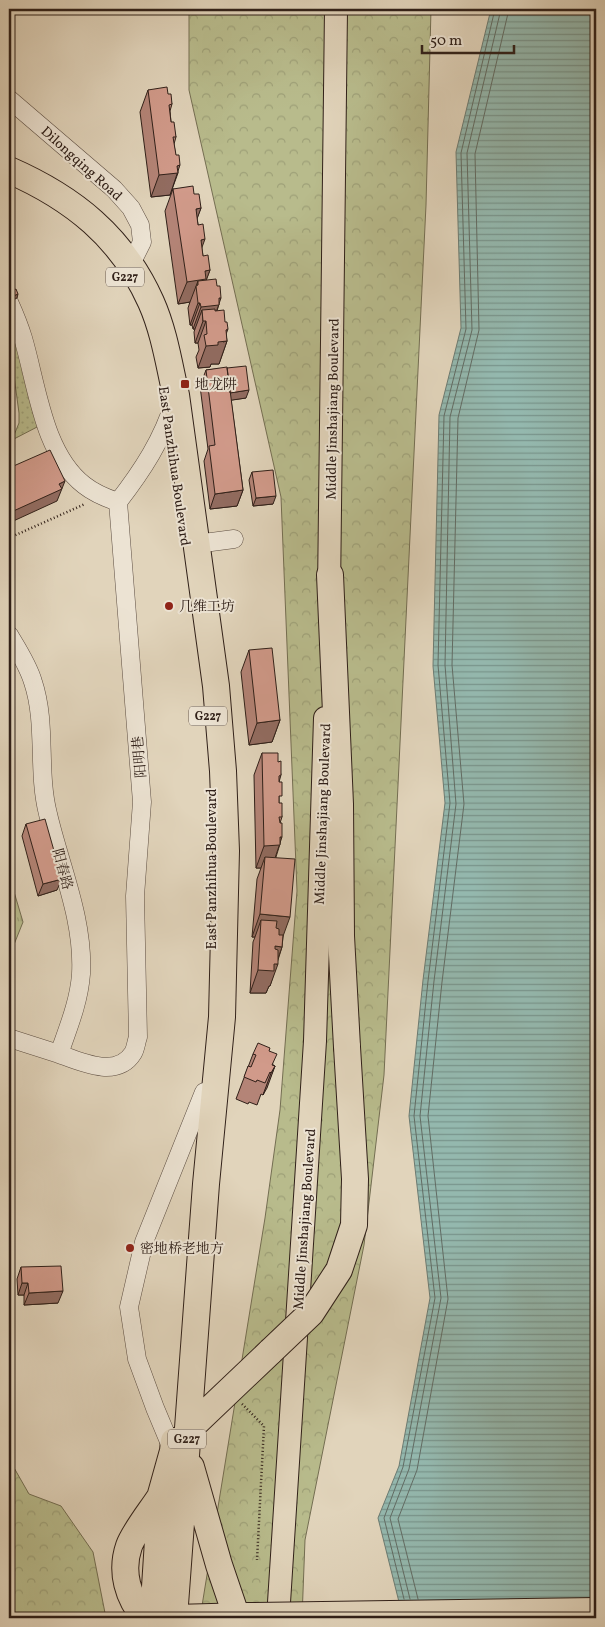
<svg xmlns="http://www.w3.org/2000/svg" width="605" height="1627" font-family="Vollkorn,'Noto Serif SC',serif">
<defs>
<pattern id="grass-tufts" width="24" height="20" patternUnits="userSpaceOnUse" patternTransform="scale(1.25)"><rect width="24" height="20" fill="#b8bb8c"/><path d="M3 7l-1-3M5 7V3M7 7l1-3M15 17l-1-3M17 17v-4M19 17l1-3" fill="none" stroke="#9ea078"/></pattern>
<pattern id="forest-crowns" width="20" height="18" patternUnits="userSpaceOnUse" patternTransform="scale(1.25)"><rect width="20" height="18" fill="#b8bb8c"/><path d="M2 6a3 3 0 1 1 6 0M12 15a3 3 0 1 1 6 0" fill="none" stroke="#9ea078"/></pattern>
<pattern id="garden-dots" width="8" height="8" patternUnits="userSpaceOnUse" patternTransform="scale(1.25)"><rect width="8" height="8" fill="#b8bb8c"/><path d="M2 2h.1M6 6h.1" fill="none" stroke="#9ea078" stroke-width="1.8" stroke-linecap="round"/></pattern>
<pattern id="water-rules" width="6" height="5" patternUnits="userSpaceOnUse" patternTransform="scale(1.25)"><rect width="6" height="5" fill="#94b8ae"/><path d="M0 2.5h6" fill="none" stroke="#79958d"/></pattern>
</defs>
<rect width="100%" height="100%" fill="#e1d4bb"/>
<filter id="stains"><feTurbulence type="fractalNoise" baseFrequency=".004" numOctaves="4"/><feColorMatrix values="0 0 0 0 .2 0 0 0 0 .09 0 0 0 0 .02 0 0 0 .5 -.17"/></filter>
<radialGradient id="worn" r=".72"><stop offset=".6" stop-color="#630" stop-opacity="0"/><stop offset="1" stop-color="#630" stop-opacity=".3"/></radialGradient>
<path fill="url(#grass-tufts)" stroke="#746e52" d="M9,875l14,47 -14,35z"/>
<path fill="url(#forest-crowns)" stroke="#746e52" d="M189,9h242l-5,196 -42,870 -20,170 -59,295 -3,78h-102l65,-400 15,-108 17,-219 -16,-394 -92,-407z
M9,1459l20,35 32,12 32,46 13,66h-97z"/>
<path fill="url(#garden-dots)" stroke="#746e52" d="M9,317l30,109 -27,14 7,-17v-10l-10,-74z"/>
<path fill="url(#water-rules)" stroke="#6c7b72" d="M491,9h105v1609h-193l-25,-100 21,-52 31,-168 -21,-182 14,-136 22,-177 -12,-137 6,-251 22,-87 -5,-176z"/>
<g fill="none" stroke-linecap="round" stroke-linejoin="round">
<path stroke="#626c64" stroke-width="1" d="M404,1599l-20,-81 19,-51 32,-169 -21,-182 14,-135 22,-178 -12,-138 6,-249 22,-87 -5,-176 34,-144
M410,1599l-20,-81 19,-49 32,-171 -21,-182 14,-135 22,-177 -11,-139 5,-248 22,-87 -5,-177 34,-144
M418,1599l-20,-80 19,-49 31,-171 -20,-183 14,-134 22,-178 -12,-139 6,-247 21,-88 -4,-176 34,-145"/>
<g stroke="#5c4d42" stroke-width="19">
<path id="minor" d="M9,99l105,90 17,19 9,17 2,17 -11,22
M9,302c5,11 10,23 14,36 14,47 20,115 61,147 10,8 22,13 34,17
M196,544l38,-5
M9,635c9,15 19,30 24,47 14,42 4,89 15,132 12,52 36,105 33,160 -2,28 -13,54 -22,80l-50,-16
M59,1054c22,8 58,25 74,-1 3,-5 3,-11 5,-16l-3,-141 7,-94 -24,-300c24,-31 45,-63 56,-100
M173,1451l-18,-43 -18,-49 -8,-52 15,-65 60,-150"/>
</g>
<g stroke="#302019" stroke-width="24">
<path id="major" d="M329,591l7,-582
M170,1618l4,-2 75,-2
M278,1618l37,-577 10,-323"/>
</g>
<g stroke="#302019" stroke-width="28">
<path id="highway" d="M9,170c64,28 113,67 142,132 13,29 18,62 25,93l40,291 7,85 3,80 -4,166 -16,167 -32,434
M330,575l10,229 1,132 6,111
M188,1430l83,-79
M191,1467l28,98 17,50
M145,1618c-17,-20 -25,-46 -16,-72 5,-14 22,-35 31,-49
M153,1618l8,-124 12,-43 1,-10"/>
</g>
<path stroke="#302019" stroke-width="2.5" stroke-dasharray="1 2.5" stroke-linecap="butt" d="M9,538l76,-34
M242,1404l22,22 -7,134"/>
<use href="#minor" stroke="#ece3d3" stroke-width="18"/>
<use href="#major" stroke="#e1d4bb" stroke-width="22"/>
<use href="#highway" stroke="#e1d4bb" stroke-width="26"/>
<g stroke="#302019" stroke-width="24" stroke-linecap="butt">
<path id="major-bridge" d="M249,1614l347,-5"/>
</g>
<g stroke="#302019" stroke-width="28" stroke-linecap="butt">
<path id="highway-bridge" d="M271,1351l40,-38 28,-43 15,-45 1,-46 -8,-132"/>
</g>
<use href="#major-bridge" stroke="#e1d4bb" stroke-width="22"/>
<use href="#highway-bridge" stroke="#e1d4bb" stroke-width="26"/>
</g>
<path fill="#b48477" stroke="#302019" d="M148,90l20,4 4,10 -2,7 1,11 5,15 -2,7 4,29 -8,22 -19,2 -11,-85z
M173,189l21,5 7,14 -4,10 6,38 7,14 -4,10 13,24 -2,7 9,23 1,7 -8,23h-8l-1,3 -12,1 -2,-11 3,-7 -1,-7h-3l-1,-11 1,-3h-2l-1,-4h-2l-2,-17 2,-6 -12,2 -13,-93z
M227,368l19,30 -15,2 12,90 -6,16 -27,3 -6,-48 4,-12 -8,-63 6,-16z
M252,472l21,32 -20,2 -4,-26z
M249,650l31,70 -8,22 -23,3 -8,-73z
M262,753l16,9 3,13 -2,7v21l3,14 -2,6v21l-4,13 7,80 -1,10 -12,39h-1l-3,7h-16l3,-51 2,-5h-3l5,-58 4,-11h-5l-2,-93z
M26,824l31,66 -19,6 -16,-60z
M269,1051l4,14 2,1 -12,29 -2,-1 -4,11 -8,-3 -1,2 -12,-5 17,-45z
M21,1267l37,36 -34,2v-10h-6l-1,-16z"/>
<path fill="#926c61" stroke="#302019" d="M180,165l-10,30 -19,2 8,-22 18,-9z
M201,208l-8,22 3,-21z
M205,239l-8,22 4,-21z
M210,270l-8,22 -4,-7v-4l-8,21 -12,2 9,-22 18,-11z
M18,294l-1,4 -8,4v-4z
M219,298h2l-10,29 -5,-6 -8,22h-3l8,-22 -1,-11 -7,19h-2l8,-22z
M198,303h2l-8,22h-2z
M228,329l-5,13 4,-1 -8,23h-8l-1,3 -12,1 8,-22 20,-16z
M249,390l-3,8 -20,3 3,-8z
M65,481l-8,20 -48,22v-10l50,-29z
M243,490l-6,16 -27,3 5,-15z
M276,496l-3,8 -20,2 3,-8z
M280,720l-8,22 -23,3 8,-22z
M280,837h2l-10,30 -7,-10 -4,11h-5l8,-22z
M62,879l-5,11 -19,6 5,-12z
M260,914l30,3 -8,22 -21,-19 -6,17h-3z
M275,946l7,1 -6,17h2l-8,22h-1l-3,7h-16l8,-23z
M275,1066l-8,22 -4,7 8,-22z
M22,1283h6l-4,12h-6z
M63,1291l-5,12 -34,2 5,-12z"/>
<path fill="#d19a8a" stroke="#302019" d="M167,87l1,7h3l1,10 -3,1 2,17h3l2,15h-3l3,18h3l1,10 -3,1 1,7 -19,2 -11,-85z
M193,186l1,8h5l2,14 -5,1 2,16 5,-1 2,15 -4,1 2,16 5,-1 2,15 -5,1 1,8 -19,3 -14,-93z
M216,279l1,7h3l1,12h-2v7l-18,2 -1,-4h-2l-2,-17 2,-1v-4z
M16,289l2,5 -9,4v-6z
M9,305l3,7 -3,1z
M215,309v2l9,-1 1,12h2l1,7 -2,1 1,11 -9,1v3l-12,1 -2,-11 3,-1 -1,-13h-3l-1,-11z
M246,366l3,24 -19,3 -3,-25z
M227,367l16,123 -28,4 -6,-48 6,-1 -9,-75z
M50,450l15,31 -6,3 3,5 -53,24v-45z
M273,470l3,26 -20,2 -4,-26z
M272,648l8,72 -23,3 -8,-73z
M262,753h16v9l3,-1v14l-2,1v6h3v14h-3v7h3v14h-3l1,6h2v14h-2v8l-16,1z
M45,819l17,60 -19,5 -17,-60z
M265,857l30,2 -5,58 -30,-3z
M261,920l16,1 -1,7 3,1v6h4l-1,12 -7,-1v3l3,1v14h-4v7l-16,-1z
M258,1043l12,5 -1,3 8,3 -5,11 3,1 -4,7 -1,-1 -5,11 -8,-3 -1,2 -12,-5 4,-11 3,1 5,-12 -3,-1z
M61,1266l2,25 -34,2 -1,-10h-6l-1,-16z"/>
<g fill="#8f2418" stroke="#ece3d3" stroke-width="2">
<rect x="180" y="379" width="10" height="10" rx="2.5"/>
<circle cx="169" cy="606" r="5"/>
<circle cx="130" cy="1248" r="5"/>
</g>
<g text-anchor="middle" stroke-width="4" stroke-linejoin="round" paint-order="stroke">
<g fill="#ece3d3" stroke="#685a51" stroke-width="1">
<rect x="106" y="267.5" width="38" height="19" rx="4"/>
<rect x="189" y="706.5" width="38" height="19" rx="4"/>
<rect x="168" y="1429.5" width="38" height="19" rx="4"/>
</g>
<g font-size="12" font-weight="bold" fill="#302019">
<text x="125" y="281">G227</text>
<text x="208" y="720">G227</text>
<text x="187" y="1443">G227</text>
</g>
<g font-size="14" fill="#302019" stroke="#ece3d3">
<text transform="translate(82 163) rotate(42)" y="5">Dilongqing Road</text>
<text transform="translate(332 409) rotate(-89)" y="5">Middle Jinshajiang Boulevard</text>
<text transform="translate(175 466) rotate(82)" y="5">East Panzhihua Boulevard</text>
<text transform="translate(139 757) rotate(-95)" y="5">阳明巷</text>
<text transform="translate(322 814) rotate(-88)" y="5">Middle Jinshajiang Boulevard</text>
<text transform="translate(63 869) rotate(75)" y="5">阳春路</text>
<text transform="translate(211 869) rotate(-90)" y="5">East Panzhihua Boulevard</text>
<text transform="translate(304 1219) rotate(-86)" y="5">Middle Jinshajiang Boulevard</text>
</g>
<g font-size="14" fill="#302019" stroke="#ece3d3" text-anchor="start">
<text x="195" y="389">地龙阱</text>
<text x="179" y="611">几维工坊</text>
<text x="140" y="1253">密地桥老地方</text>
</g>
</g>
<rect width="605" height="1627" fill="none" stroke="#e1d4bb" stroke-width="30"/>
<rect x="10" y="10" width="585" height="1607" fill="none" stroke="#302019" stroke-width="2.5"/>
<rect x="15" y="15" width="575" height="1597" fill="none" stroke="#302019"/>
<path d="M422 45v8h92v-8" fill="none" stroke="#302019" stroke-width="2.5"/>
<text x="430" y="45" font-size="15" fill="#302019" stroke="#ece3d3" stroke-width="4" paint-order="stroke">50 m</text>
<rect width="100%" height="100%" filter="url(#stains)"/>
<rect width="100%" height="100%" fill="url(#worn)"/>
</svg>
